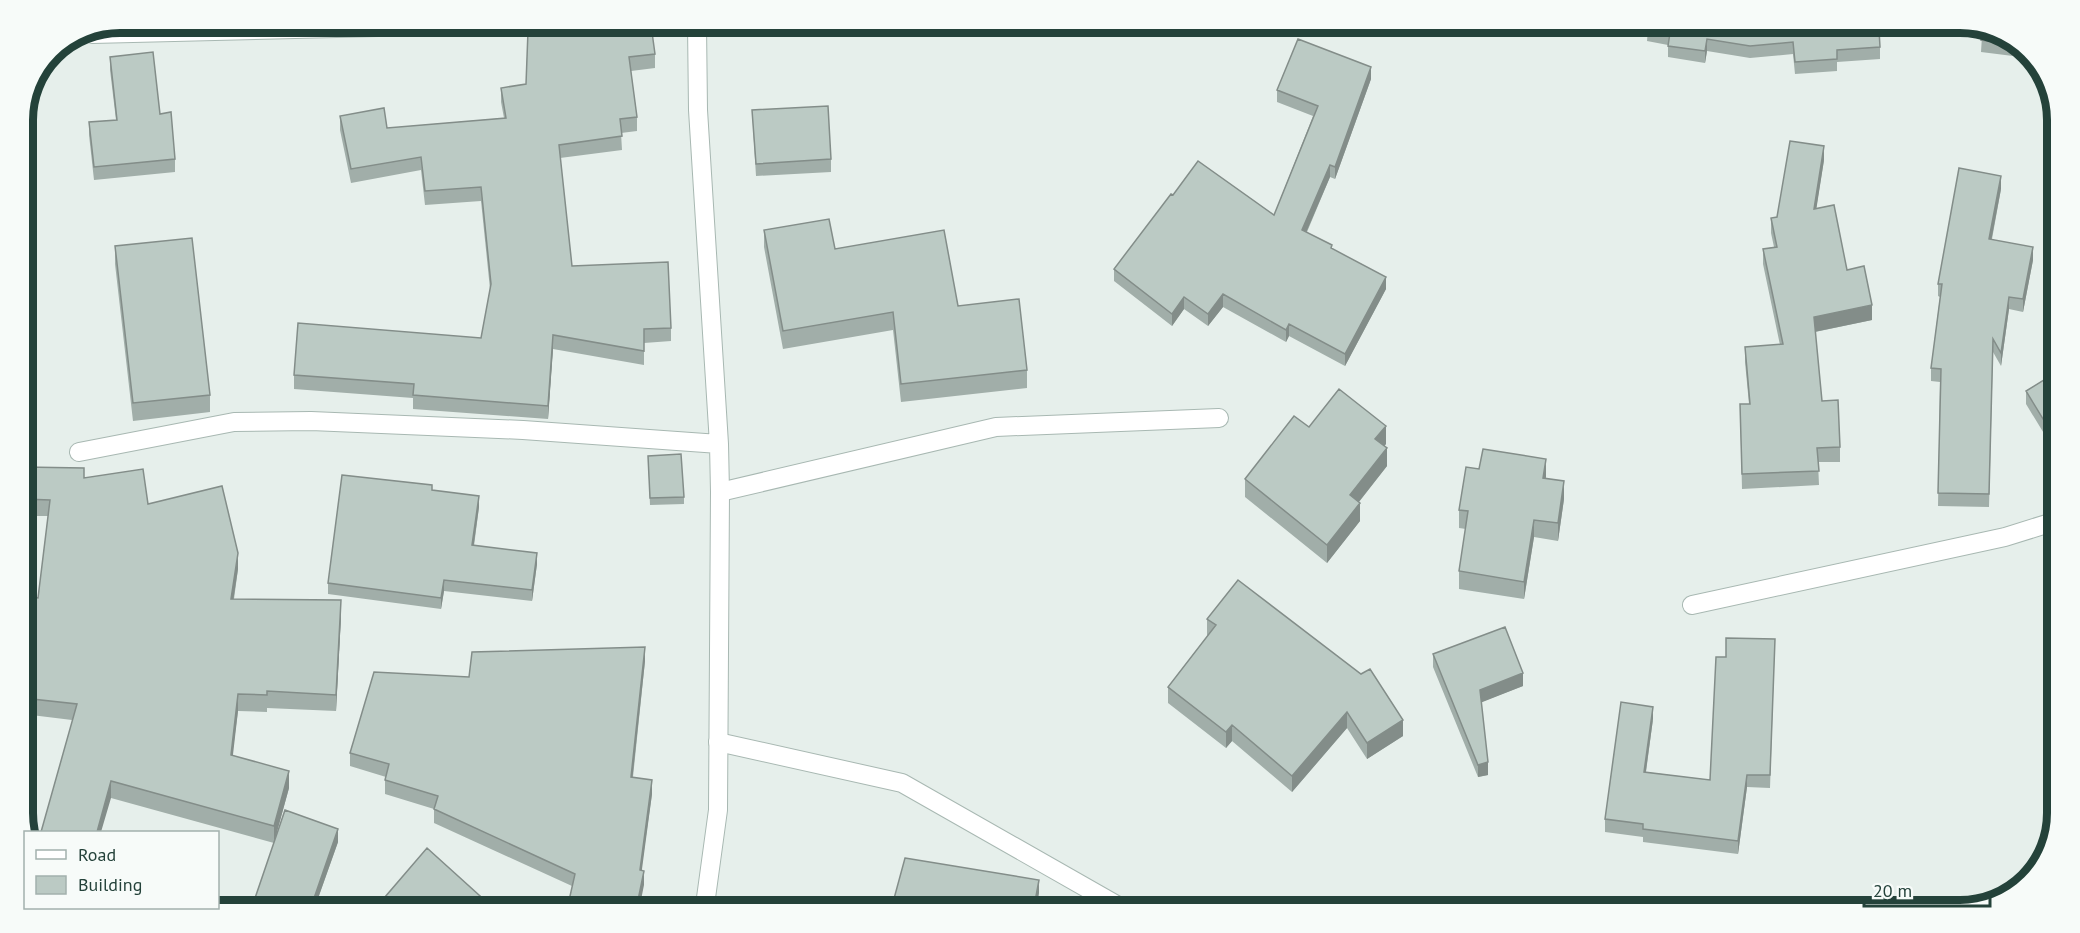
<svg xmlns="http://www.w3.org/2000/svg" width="2080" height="933" font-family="'PT Sans',sans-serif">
<rect width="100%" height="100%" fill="#e6efeb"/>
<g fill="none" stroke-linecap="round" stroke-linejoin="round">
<g stroke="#a8b8b2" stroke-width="20">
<path id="service" d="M720,492l276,-65 223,-9
M718,742l184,41 218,124"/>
</g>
<g stroke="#a8b8b2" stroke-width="20">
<path id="minor" d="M697,25l1,85 21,334 1,48 -2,318 -13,95
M92,34l410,-10
M79,452l155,-30 77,-1 212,9 196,14
M1692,605l313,-68 48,-15"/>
</g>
<use href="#service" stroke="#fff" stroke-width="18"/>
<use href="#minor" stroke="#fff" stroke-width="18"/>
</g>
<path fill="#a1aea9" d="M1648,29l232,18v12l-43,3v9l-42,3 -2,-20 -43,4 -43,-7 -2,12 -37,-6v-12l-21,-4z
M1934,30h64l31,25v3l-48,-6 1,-16z
M528,31l127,23v14l-24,3 6,46v14l-16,2 1,17 -62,8 12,108 99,62v13l-27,2v22l-91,-16 -5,70 -135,-10v-11l-119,-9v-14l187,-37 9,-49 -9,-88 -56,4 -4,-35 -70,13 -11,-53v-14l47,12 117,-10 -3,-16v-14l25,-4z
M110,57l50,57 15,45v13l-81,8 -5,-45v-13l27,-2 -6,-50z
M1371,79l-36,100 -5,-2 -23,55 25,16 54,41 -41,77 -56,-30 -3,6 -63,-35 -15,19 -24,-17 -12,17 -58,-45v-12l59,-74 101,20 39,-99 -36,-14v-12z
M752,110l79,49v13l-75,4z
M1824,160l-8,49 56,111 -57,12 7,69 18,46v15h-22l1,23 -77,4 -2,-85h9l-4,-42v-15l35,-2 -17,-81v-15l11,-2 -3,-14v-15l6,-1z
M2001,189l-9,50 41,21 -10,52 -14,-3 -8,57 -8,-14 -4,155 -51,-1 2,-124 -9,-1v-13l9,-71 -2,-1v-12z
M764,230l71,19 123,57 69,64v18l-126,14 -8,-72 -110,19 -19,-102z
M115,246l95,149v17l-77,9 -18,-157z
M2055,373l-1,77 -28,-46v-13z
M1309,427l77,17 -2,2 3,20 -28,36 1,19 -33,42 -82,-66v-18z
M648,456l36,41v7l-34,1z
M23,467l61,11 64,26 90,65 -4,30 107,18 -5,94 -69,-3v4l-29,-1 -6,45 57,32 -12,43 61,11 -22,62h-63l21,-61 -163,-45 -39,-78 -49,-6v-66l15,-50 10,-82h-25z
M1546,478l18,21 -6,42 -24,-4 -10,62 -65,-10v-18l7,-42 -7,-1v-18z
M479,507l-5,39 63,18 -5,37 -88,-10 -3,18 -113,-15v-11z
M1207,619l196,117 -36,23 -20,-31 -55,64 -60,-51 -6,7 -58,-45v-16l40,-52h-1z
M1775,639l-5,149 -23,-1 -9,67 -95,-12v-5l-38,-5v-13l48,-100 -7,53 64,8 16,-123z
M1433,654l90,32 -42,16 7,73 -10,2 -45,-110z
M645,661l-12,116 19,17 -11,77 3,14 -72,1 -138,-63v-14l-49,-15v-14l1,-3 -36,-11v-13l119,-76z
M385,897l105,8 -105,-1z"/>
<path fill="#838d89" d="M1707,39v12l-2,12v-12z
M1371,67v12l-36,100v-12z
M1824,146v14l-10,64v-15z
M1330,165v12l-28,65v-12z
M2001,176v13l-12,63v-13z
M2033,247v13l-10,52v-13z
M1386,277v12l-41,77v-12z
M1223,294v13l-15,19v-12z
M1184,297v12l-12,17v-12z
M2009,297v12l-8,57v-13z
M1872,305v15l-58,12v-15z
M1289,324v12l-3,6v-12z
M553,335v14l-5,70v-13z
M1386,426v18l-11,13v-18z
M1387,448v18l-37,47v-18z
M1546,459v18l-3,19v-18z
M1564,481v18l-6,42v-18z
M479,496v11l-7,50v-12z
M1360,503v18l-33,42v-18z
M1534,520v17l-10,62v-17z
M238,553v16l-7,46v-16z
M537,553v11l-5,37v-11z
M444,580v11l-3,18v-11z
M341,600v17l-5,94v-16z
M645,647v14l-14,130v-14z
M1523,673v13l-43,17v-13z
M238,694v17l-7,61v-17z
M1653,707v12l-9,66v-13z
M1347,712v16l-55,64v-16z
M1403,720v16l-36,23v-16z
M1232,725v16l-6,7v-16z
M1488,762v13l-10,2v-12z
M289,771v17l-15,55v-17z
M1747,775v12l-9,67v-13z
M652,780v14l-12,90v-14z
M111,781v17l-10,34h-4z
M338,829v13l-22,62h-4z
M644,871v14l-4,20h-3z
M1039,880v13l-2,14h-3z"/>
<path fill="#bbcac4" stroke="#838d89" stroke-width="1.5" d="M634,25h17l4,29 -26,3 8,60 -17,2 2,17 -63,9 13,121 96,-4 3,66 -27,1v22l-91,-16 -5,71 -135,-11 1,-11 -120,-9 4,-52 183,15 10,-54 -10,-97 -56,4 -4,-34 -70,12 -11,-53 44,-8 3,20 119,-10 -5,-30 25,-4 2,-53 41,2z
M1648,29l231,1 1,17 -43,3v9l-42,3 -2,-20 -43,4 -43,-7 -2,12 -37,-5 2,-13 -23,-3z
M1982,30h16l18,15 -35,-5z
M1298,39l73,28 -36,100 -5,-2 -28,65 30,15 -1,3 55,29 -41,77 -56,-30 -3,6 -63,-36 -15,20 -24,-17 -12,17 -58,-45 57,-75 2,1 25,-34 76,54 44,-109 -41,-16z
M153,52l7,62 11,-2 4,47 -81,8 -5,-45 28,-2 -7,-63z
M828,106l3,53 -75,5 -4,-54z
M1790,141l34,5 -10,63 20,-4 13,65 17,-4 8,39 -58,12 8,84 16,-1 2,47 -23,1 2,23 -77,3 -2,-70h10l-5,-57 38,-3 -20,-95 14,-2 -6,-29 6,-1z
M1959,168l42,8 -12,63 44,8 -10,52 -14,-2 -8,56 -8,-14 -4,155 -51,-1 3,-124 -10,-1 11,-84h-4z
M829,219l6,30 109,-19 14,76 61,-7 8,71 -126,14 -8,-72 -110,19 -19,-101z
M192,238l18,157 -77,8 -18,-157z
M2055,373l-1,64 -28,-46z
M1339,389l47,37 -11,13 12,9 -37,47 10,8 -33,42 -82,-66 49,-63 15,11z
M1483,449l63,10 -3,19 21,3 -6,42 -24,-3 -10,62 -65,-11 9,-60 -9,-1 7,-43 13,2z
M681,454l3,43 -34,1 -2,-42z
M23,467l61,1v10l59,-9 5,35 74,-18 16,67 -7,46 110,1 -5,95 -69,-4v4l-29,-1 -7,61 58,16 -15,55 -163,-45 -14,51h-56l36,-128 -54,-6v-50l6,-51 9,1 12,-98 -27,-1z
M342,475l90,10v5l47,6 -7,49 65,8 -5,37 -88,-10 -3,18 -113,-15z
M1238,580l123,94 9,-5 33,51 -36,23 -20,-31 -55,64 -60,-51 -6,7 -58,-45 48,-62 -9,-6z
M1505,627l18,46 -43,17 8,72 -10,3 -45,-111z
M1726,638l49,1 -5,136h-23l-9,66 -95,-12v-5l-38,-5 16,-117 32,5 -9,65 66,8 6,-123h10z
M645,647l-14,130 21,3 -12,90 4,1 -7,34h-69l7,-31 -141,-65 4,-13 -53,-16 4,-16 -39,-11 24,-81 95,5 3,-25z
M285,810l53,19 -26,75h-59z
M427,848l63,57 -96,-1 -9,-7z
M905,858l134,22 -5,27 -142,-1z"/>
<path d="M0 0H2080V933H0ZM120 33H1960A87 87 0 0 1 2047 120V813A87 87 0 0 1 1960 900H120A87 87 0 0 1 33 813V120A87 87 0 0 1 120 33Z" fill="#f7fbf9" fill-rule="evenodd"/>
<path fill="none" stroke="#24423a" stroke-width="8" d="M120 33H1960A87 87 0 0 1 2047 120V813A87 87 0 0 1 1960 900H120A87 87 0 0 1 33 813V120A87 87 0 0 1 120 33Z"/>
<rect x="24" y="831" width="195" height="78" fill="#f7fbf9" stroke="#a3b1ad" stroke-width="1.5"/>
<rect x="36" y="850" width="30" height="9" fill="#ffffff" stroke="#a3b1ad" stroke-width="1.5"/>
<text x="78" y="861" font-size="18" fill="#24423a">Road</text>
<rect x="36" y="876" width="30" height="18" fill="#bbcac4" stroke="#a3b1ad" stroke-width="1.5"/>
<text x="78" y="891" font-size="18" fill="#24423a">Building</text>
<path d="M1864 897v9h126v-9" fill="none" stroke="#24423a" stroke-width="3"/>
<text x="1873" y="897" font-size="18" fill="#24423a" stroke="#f7fbf9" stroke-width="4.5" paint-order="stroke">20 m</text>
</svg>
